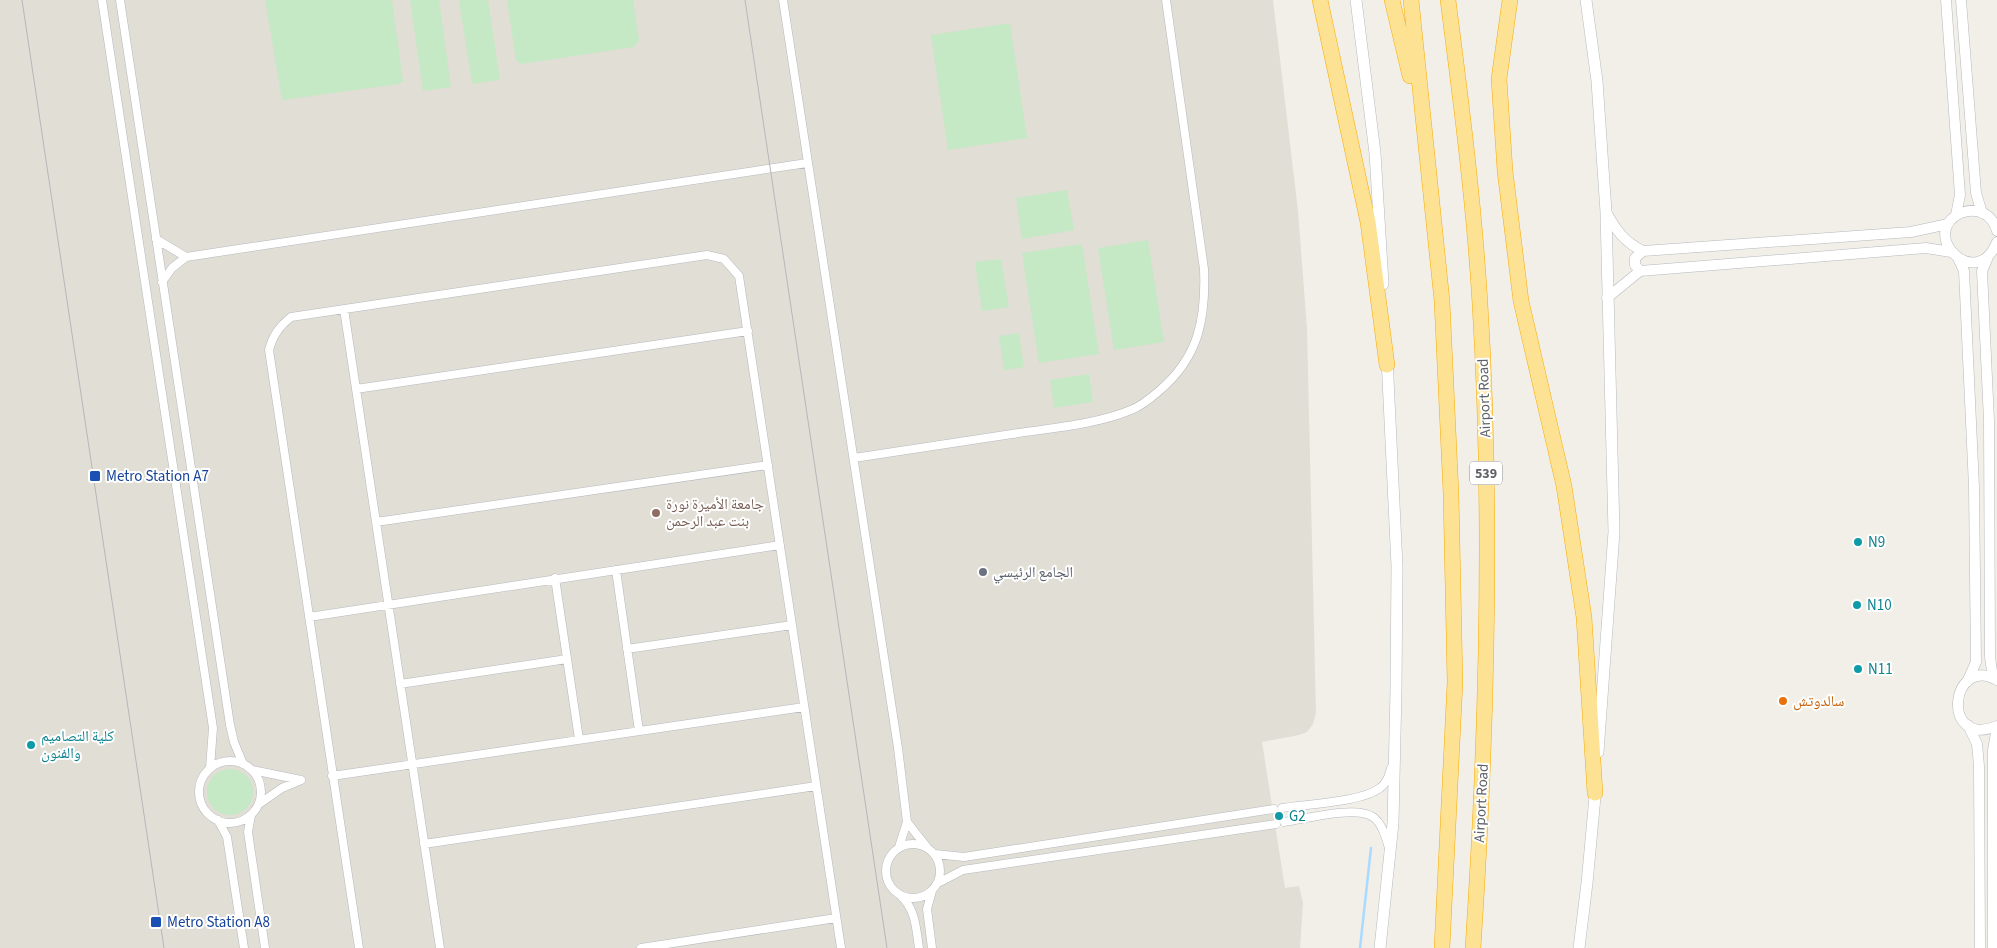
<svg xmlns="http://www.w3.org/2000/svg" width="1997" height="948" font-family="'Source Sans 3','Noto Naskh Arabic',sans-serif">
<rect width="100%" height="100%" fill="#f1efe8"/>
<path fill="#e1ded6" d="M0,0h1273l25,211 9,118 9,384 -3,11 -6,8 -8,3 -37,7 23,146 14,-2 4,17 -3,45h-1300z"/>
<path fill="#c5e8c5" d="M265,0h127l11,81 -4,3 -117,16z
M410,0h29l12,87 -28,4z
M459,0h29l12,80 -28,4z
M507,0h126l6,40 -5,7 -113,17 -5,-4z
M1010,23l17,115 -79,12 -17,-115z
M1067,190l7,40 -52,9 -6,-41z
M1148,240l16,102 -50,8 -16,-102z
M1082,244l17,110 -60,9 -17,-110z
M1001,259l8,48 -27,4 -7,-49z
M1019,333l5,34 -20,3 -5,-34z
M1089,374l4,28 -39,6 -4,-28z
M207 792a23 23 0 1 1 46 0a23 23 0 1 1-46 0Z"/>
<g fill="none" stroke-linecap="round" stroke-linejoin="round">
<path stroke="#aadaff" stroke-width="2.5" d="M1360,948l11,-100"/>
<g stroke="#b5b8bc" stroke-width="9">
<path id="minor" d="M102,0l111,728 -3,40
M120,0l110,725 4,17 9,22
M783,0l115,748 9,74 -8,25
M156,239l30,18 -14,11 -10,14
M186,257l621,-94
M344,309l96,639
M356,389l392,-58
M854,458c53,-8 105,-16 158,-24 39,-6 82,-9 119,-24 10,-4 20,-12 28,-19 40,-34 47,-72 45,-122l-38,-269
M376,522l392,-57
M616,570l23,161
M555,578l24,161
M309,617l471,-72
M627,649l165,-24
M400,684l167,-25
M199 792a31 31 0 1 1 62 0a31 31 0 1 1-62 0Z
M252,770l49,10
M332,776l472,-69
M259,804l23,-16 19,-8
M1282,808c25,-4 80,-6 98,-20 7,-5 9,-13 11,-20
M251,815l-3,17 17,116
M218,820l9,17 17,111
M907,822l19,24
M1284,822c21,-3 72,-17 89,-5 9,6 13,21 16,31
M886 871a27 27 0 1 1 54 0a27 27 0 1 1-54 0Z
M424,844l392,-58
M935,854l29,3 310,-48
M938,883l25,-13 313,-46
M932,891l-5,18 5,39
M901,896c15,14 15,33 18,52
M359,948l-90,-598c4,-15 10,-23 22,-33l416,-62 17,4 15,17 102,672
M641,948l195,-30"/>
</g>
<g stroke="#b5b8bc" stroke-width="11">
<path id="tertiary" d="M1946,0l14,195 -4,20
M1961,0l15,193 6,20
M1606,212c10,18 18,30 37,39l268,-19 37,-8
M1997,231c-2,-8 -6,-14 -14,-18 -7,-3 -15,-3 -22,0 -44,20 15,81 36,29
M1988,257l-6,14 7,150 1,236 3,21
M1958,258l6,13 10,216 2,175 -9,20
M1640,271l-5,-6v-7l8,-7
M1607,298l33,-27 286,-23 25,4
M1997,680c-47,-26 -57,69 0,46
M1968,725l9,19 2,22 1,182
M1993,948v-198l4,-23"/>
</g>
<g stroke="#b6babf" stroke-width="12">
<path id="secondary" d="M1356,0l19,153 8,131
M1586,0l11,81 9,131 8,320 -16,220
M1380,948l13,-125 3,-133 1,-124 -10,-208
M1579,948l8,-65 9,-97"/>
</g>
<g stroke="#f9ab00" stroke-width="16">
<path id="motorway" d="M1320,0l48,222 19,143
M1392,0l18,76
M1411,0l31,301 9,193 4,188 -13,266
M1448,0c13,101 26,202 32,304 13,214 7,430 -7,644
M1510,0l-11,79 6,92 16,130 43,185 20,131 11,176"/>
</g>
<use href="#minor" stroke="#fff" stroke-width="8"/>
<use href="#tertiary" stroke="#fff" stroke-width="10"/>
<use href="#secondary" stroke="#fff" stroke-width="11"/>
<use href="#motorway" stroke="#fde293" stroke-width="15"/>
<path stroke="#b6b7b8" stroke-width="1" d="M22,0l142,948
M745,0l142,948"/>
</g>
<g fill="#1a4fb4" stroke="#fff" stroke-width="2">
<rect x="89" y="470" width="12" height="12" rx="2.5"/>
<rect x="150" y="916" width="12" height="12" rx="2.5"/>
</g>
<circle fill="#8d6e63" stroke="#fff" stroke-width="2" cx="656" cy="513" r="5"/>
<g fill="#0f9aa8" stroke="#fff" stroke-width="2">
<circle cx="1858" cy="542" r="5"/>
<circle cx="1857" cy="605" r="5"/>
<circle cx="1858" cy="669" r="5"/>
<circle cx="31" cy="745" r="5"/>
<circle cx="1279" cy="816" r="5"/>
</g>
<circle fill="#6b7280" stroke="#fff" stroke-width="2" cx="983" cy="572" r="5"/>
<circle fill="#e8710a" stroke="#fff" stroke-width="2" cx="1783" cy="701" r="5"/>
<g text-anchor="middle" stroke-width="4" stroke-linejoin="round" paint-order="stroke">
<rect fill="#fff" stroke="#8f9295" stroke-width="1" x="1470" y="461.5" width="32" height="23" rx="4"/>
<g font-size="14" font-weight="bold" fill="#5f6368">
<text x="1486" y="478">539</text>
</g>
<g font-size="15" fill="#5f6368" stroke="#fff">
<text transform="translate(1484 398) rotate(-92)" y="5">Airport Road</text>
<text transform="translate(1481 803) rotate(-87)" y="5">Airport Road</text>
</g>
<g font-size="15" fill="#164399" stroke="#fff" text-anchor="start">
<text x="106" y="481">Metro Station A7</text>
<text x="167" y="927">Metro Station A8</text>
</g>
<g font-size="15" fill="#785e54" stroke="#fff" text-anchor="start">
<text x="666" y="509">جامعة الأميرة نورة<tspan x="666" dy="17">بنت عبد الرحمن</tspan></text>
</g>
<g font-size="15" fill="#0d838f" stroke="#fff" text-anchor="start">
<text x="1868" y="547">N9</text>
<text x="1867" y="610">N10</text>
<text x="1868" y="674">N11</text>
<text x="41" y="741">كلية التصاميم<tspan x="41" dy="17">والفنون</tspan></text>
<text x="1289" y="821">G2</text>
</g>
<g font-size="15" fill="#5b616d" stroke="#fff" text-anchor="start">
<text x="993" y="577">الجامع الرئيسي</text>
</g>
<g font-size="15" fill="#c56008" stroke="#fff" text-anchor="start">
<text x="1793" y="706">سالدوتش</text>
</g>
</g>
</svg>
